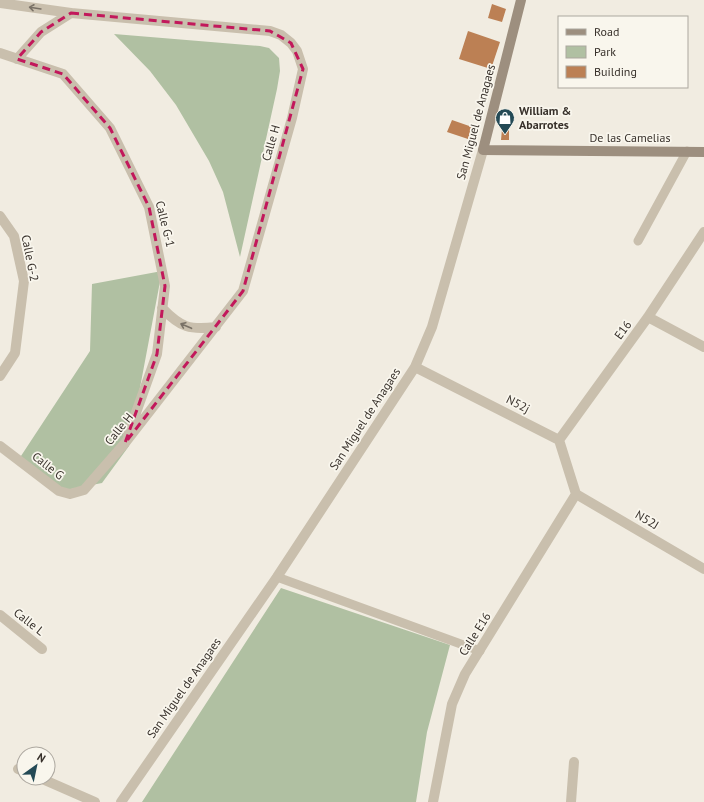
<svg xmlns="http://www.w3.org/2000/svg" width="704" height="802" font-family="'PT Sans',sans-serif">
<rect width="100%" height="100%" fill="#f1ece1"/>
<path fill="#b0c0a2" d="M114,34l146,12 9,2 10,10 1,13 -3,18 -37,168 -17,-65 -14,-31 -33,-56 -26,-34z
M162,271l-33,175 -27,37 -41,8 -42,-32 71,-108 2,-67z
M281,588l169,57 -23,87 -11,70h-274z"/>
<path fill="#bc8054" d="M492,4l14,5 -4,13 -14,-4z
M468,31l32,11 -9,27 -32,-10z
M452,120l23,8 -4,12 -24,-8z
M502,129l7,1v10h-8z"/>
<g fill="none" stroke-linecap="round" stroke-linejoin="round">
<path stroke="#c9bfad" stroke-width="9" d="M638,241l49,-90
M277,577l203,74"/>
<path stroke="#c9bfad" stroke-width="10" d="M0,3l71,10 199,18 11,4 10,8 6,8 6,18 -11,49 -49,173 -118,152 -41,47 -14,4 -11,-3 -59,-45
M0,53l63,21 47,54 39,79 16,79 -8,68 -29,81
M17,59l24,-27 30,-19
M0,216l14,20 10,45 -9,72 -15,23
M162,308c19,20 28,22 54,19
M648,317l56,30
M415,367l144,73 17,54
M559,440l89,-123 56,-85
M576,494l128,75
M0,615l42,34
M18,769l6,2
M40,778l55,24
M121,802l156,-225 138,-210 17,-40 51,-177
M433,802l19,-98 13,-30 111,-180
M571,802l3,-40"/>
<path stroke="#9d8f7f" stroke-width="10" d="M521,0l-38,150 221,2"/>
</g>
<defs><path id="oneway-shaft" d="M-6 0H5M1.5-3L5.5 0L1.5 3" fill="none" stroke-width="1.6" stroke-linecap="round" stroke-linejoin="round"/></defs>
<g stroke="#797166">
<use href="#oneway-shaft" transform="translate(35 8) rotate(-171)"/>
<use href="#oneway-shaft" transform="translate(186 326) rotate(-157)"/>
</g>
<path fill="none" stroke="#c2185b" stroke-width="3" stroke-dasharray="8 5" stroke-linejoin="round" d="M71,13l199,18 21,12 12,26 -60,222 -118,152 32,-89 8,-68 -16,-79 -39,-79 -47,-54 -46,-15 24,-27z"/>
<defs>
<g id="shop-pin" transform="scale(1)"><path d="M0 17L-7.5 6A9.5 9.5 0 1 1 7.5 6Z" fill="#244a56" stroke="#f9f6ed"/><path d="M-5-2.5h2.3a2.7 3.5 0 0 1 5.4 0H5L5.5 6h-11ZM-1.5-2.5h3a1.5 2.3 0 0 0-3 0Z" fill="#fff"/></g>
</defs>
<g fill-rule="evenodd">
<use href="#shop-pin" x="505" y="118"/>
</g>
<g text-anchor="middle" stroke-width="3.5" stroke-linejoin="round" paint-order="stroke">
<g font-size="12" font-weight="bold" fill="#38312b" stroke="#f9f6ed" text-anchor="start">
<text x="519" y="115">William &amp;<tspan x="519" dy="14">Abarrotes</tspan></text>
</g>
<g font-size="12" fill="#38312b" stroke="#f9f6ed">
<text transform="translate(476 122) rotate(-75)" y="4">San Miguel de Anagaes</text>
<text x="630" y="142">De las Camelias</text>
<text transform="translate(271 143) rotate(-74)" y="4">Calle H</text>
<text transform="translate(165 224) rotate(76)" y="4">Calle G-1</text>
<text transform="translate(30 258) rotate(79)" y="4">Calle G-2</text>
<text transform="translate(623 330) rotate(-54)" y="4">E16</text>
<text transform="translate(518 404) rotate(27)" y="4">N52j</text>
<text transform="translate(365 419) rotate(-57)" y="4">San Miguel de Anagaes</text>
<text transform="translate(119 429) rotate(-51)" y="4">Calle H</text>
<text transform="translate(48 466) rotate(38)" y="4">Calle G</text>
<text transform="translate(647 520) rotate(31)" y="4">N52J</text>
<text transform="translate(29 622) rotate(38)" y="4">Calle L</text>
<text transform="translate(475 634) rotate(-58)" y="4">Calle E16</text>
<text transform="translate(184 688) rotate(-55)" y="4">San Miguel de Anagaes</text>
</g>
</g>
<rect x="558" y="16" width="130" height="72" fill="#f9f6ed" stroke="#aca79f"/>
<rect x="566" y="29" width="20" height="6" fill="#9d8f7f" stroke="#aca79f"/>
<text x="594" y="36" font-size="12" fill="#38312b">Road</text>
<rect x="566" y="46" width="20" height="12" fill="#b0c0a2" stroke="#aca79f"/>
<text x="594" y="56" font-size="12" fill="#38312b">Park</text>
<rect x="566" y="66" width="20" height="12" fill="#bc8054" stroke="#aca79f"/>
<text x="594" y="76" font-size="12" fill="#38312b">Building</text>
<g transform="translate(36 766) rotate(33)"><circle r="19" fill="#f9f6ed" stroke="#aca79f"/>
<path d="M0-3L7 15L0 10L-7 15Z" fill="#244a56"/>
<text y="-6" font-size="11" font-weight="bold" text-anchor="middle" fill="#38312b">N</text>
</g>
</svg>
